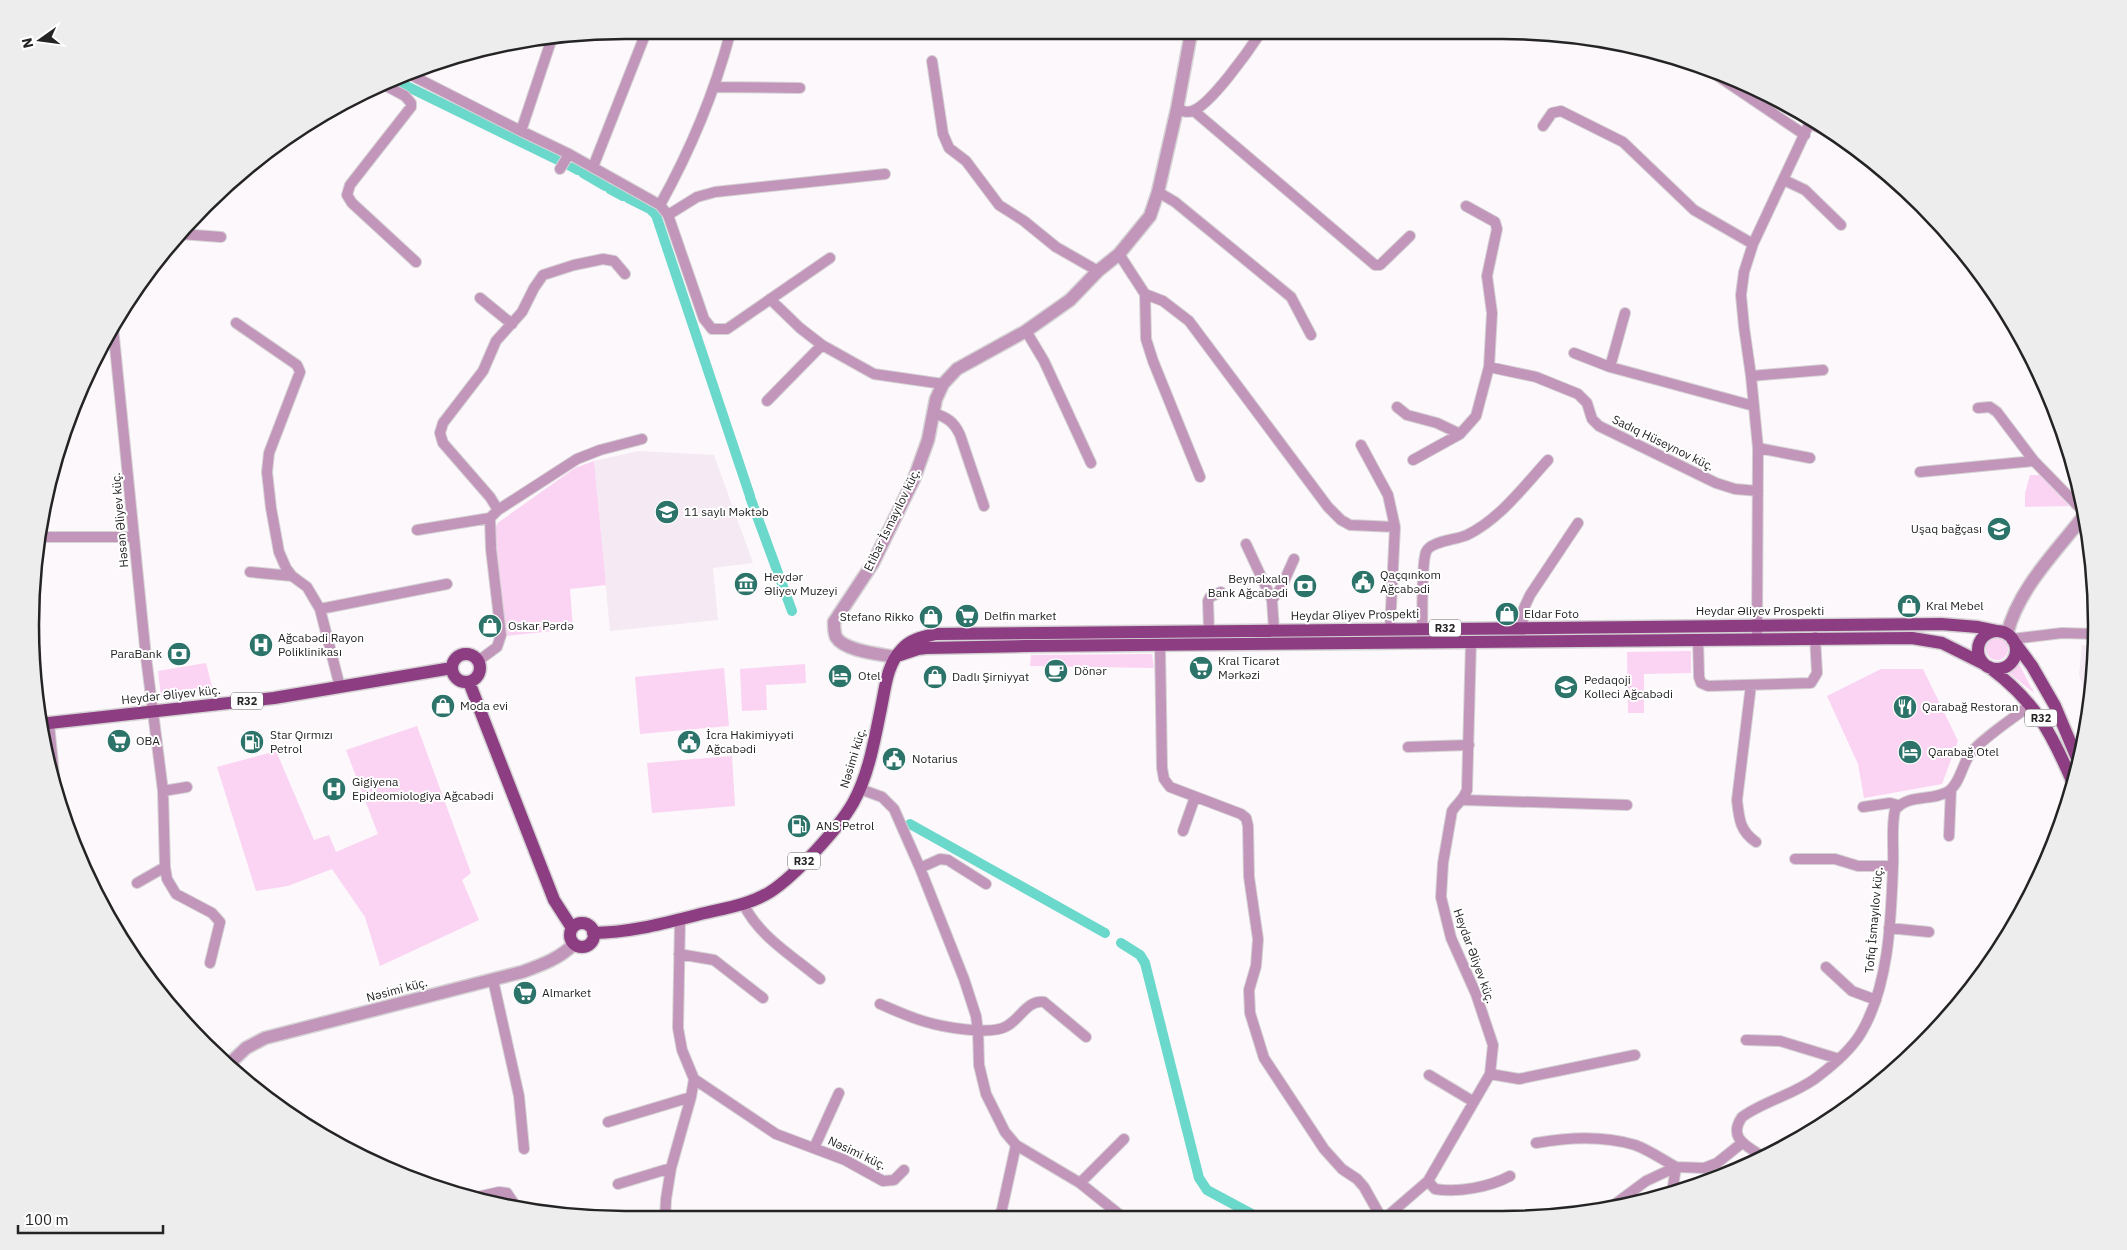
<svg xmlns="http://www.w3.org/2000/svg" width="2127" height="1250" font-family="'IBM Plex Sans',sans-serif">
<rect width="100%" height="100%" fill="#fcf8fb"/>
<path fill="#f5eaf3" d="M638,451l76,4 39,108 -40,5 5,52 -108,11 -16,-170z
M2082,645l13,1 -6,56 -10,-27z"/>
<path fill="#fbd3f3" d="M594,461l12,124 -36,4 3,40 -67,7 -12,-96v-11l5,-7 76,-54z
M2030,475h11l28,31 -44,1v-14z
M1986 649a11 11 0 1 1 22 0a11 11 0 1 1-22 0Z
M1691,651v22l-47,1v39h-16l-1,-61z
M1152,654l2,14 -124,-2 1,-11z
M206,663l7,27 -52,7 -3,-26z
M805,664l1,19 -40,2 1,25 -25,1 -2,-42z
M2019,664l15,29 -25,-20z
M724,668l5,58 -89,8 -5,-57z
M1881,669h42l35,72 -16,43 -78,14 -6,-34 -31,-68z
M417,726l54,147 -9,7 17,40 -99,46 -15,-49 -33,-48 -44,17 -32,5 -39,-124 59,-16 38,89 15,-5 7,17 42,-18 -32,-84z
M732,756l3,50 -83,7 -5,-50z"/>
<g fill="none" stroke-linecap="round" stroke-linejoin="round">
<path stroke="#6ad8ca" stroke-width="10" d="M392,79l168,82
M567,164l11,6
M583,173l22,13
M610,189l13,7
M628,198l22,11 6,6 94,281
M750,497l42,114
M910,824l195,109
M1121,943l19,12 5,8 54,215 8,12 54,29"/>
<g stroke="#d5d2d4" stroke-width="12">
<path id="minor" d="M553,35l-32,96 48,23 91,51 8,10 36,104 8,10h15l103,-71
M932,61l11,73 6,14 17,13 33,44 25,16 32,26 42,24
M1706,68l99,67
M407,73l114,58
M381,83l24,13 6,7v4l-61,78 -3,10 5,8 64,59
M714,87l86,1
M1177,109c5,2 10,4 15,2 18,-5 58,-62 69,-79
M1194,111l181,154h5l30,-29
M1810,124l30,12
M1543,126l9,-13 9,-2 62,31 71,68 59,34
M593,167l52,-132
M560,169l9,-15
M1784,180l21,10 36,35
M1158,192l17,10 116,95 20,38
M660,205c30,-54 54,-111 70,-171
M668,215l29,-18 18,-5 170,-18
M181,234l40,3
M1119,254l26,40 1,45 7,22 47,116
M1145,294l18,7 26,20 139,186 13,13 9,5 45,2
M480,298l32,26
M770,299l30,29 22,17 52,29 69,10
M236,323l61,42 3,7 -31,81 -2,19 4,36 8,44 7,16 6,8 15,11 13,22 20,78
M113,327l33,330 17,134 2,76 2,12 9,15 36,19 8,9 -10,41
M1026,331l18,30 47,102
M1574,353l36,14 144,39
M1489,367l47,10 42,17 9,9 5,16 7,7 117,57 19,6 23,2
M1610,367l15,-54
M1751,376l72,-6
M767,401l55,-56
M1397,407l10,8 30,8 23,11
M1978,408l12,-1 7,5 37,49 44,45 8,6
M934,413c14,5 20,9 26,22l24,71
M1361,445l27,50 7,32 -5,102
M1758,448l52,10
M1413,460l47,-26 16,-18 13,-49 3,-54 -5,-37 10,-47 -2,-7 -29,-16
M1920,472l114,-11
M498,510l-8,-13 -47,-54 -3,-10 3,-10 40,-52 13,-30 26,-29 12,-24 9,-13 31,-10 29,-6 11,2 11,13
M417,530l73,-12
M38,537h96
M1246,544l26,56 2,30
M250,572l42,4
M1272,600l9,-12 13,-29
M320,609l127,-25
M1522,627l2,-19 6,-13 48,-72
M1422,628c1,-17 -1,-62 4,-76 4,-11 30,-12 41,-17 33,-16 57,-49 81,-75
M1209,631l-1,-30 2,-4 11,-5
M1757,633l1,-185 -7,-72 -7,-49 -3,-32 3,-23 9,-28 58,-124
M1698,639l1,38 2,6 7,3 103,-3 6,-10 -2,-36
M2012,639l50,-6 34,1
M1160,646l2,122 2,11 6,8 71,27 5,4 2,8 1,51 9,62 -2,27 -7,24 1,23 14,45 60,91 18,20 15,10 7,8 18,32
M478,661l19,-14 4,-12 -10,-86 -1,-31 8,-8 79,-51 23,-9 42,-11
M1751,685l-14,115c2,19 3,31 19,42
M49,723l5,52 -2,5
M1408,747l61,-2
M860,789l22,8 12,12 26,59 44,111 12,37 2,15 1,34 7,29 19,38 11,13 64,38 45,36
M163,791l24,-4
M1464,800l163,5
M1863,807l27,-4 8,2
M1183,831l12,-34
M1949,836l2,-47
M1795,859h40l23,7h35
M920,868l20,-9 8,1 38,24
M137,883l28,-16
M743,903c15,33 50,53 77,76
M1889,928l40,4
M679,954l35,6 49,38
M1826,967l26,24 24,9
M493,980l26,116 5,53
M880,1004c14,6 29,13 43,17 19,6 68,15 84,5 14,-8 20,-26 37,-24l42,35
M1746,1040l34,1 59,18
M1490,1074l29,5 116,-24
M1429,1075l45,27
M694,1079l82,55 69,26 38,21 11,-1 10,-10
M608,1122l83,-25
M1536,1143c33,-6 66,-8 99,2 14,5 28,15 41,22l-4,26
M814,1148l25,-55
M1763,1157c-15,-11 -36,-18 -21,-40 22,-16 51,-22 74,-39 16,-12 35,-28 45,-45 28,-47 30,-113 32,-167 1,-18 -2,-38 2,-56 14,-17 37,-8 54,-19 11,-8 13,-26 21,-37 11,-15 44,-36 60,-49
M1428,1181l7,8c22,4 55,-2 75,-13
M1080,1183l44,-44
M618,1184l53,-16
M477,1197l22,-5 8,1 8,12
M1615,1204l31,-23 30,-14 28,1 13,-5 25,-20
M665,1219l1,-20 5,-31 20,-71 3,-18 -12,-29 -4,-22 2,-108
M998,1219l4,-10 14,-64
M1384,1219l44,-38 62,-107 3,-29 -17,-51 -25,-56 -10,-41 2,-34 9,-52c6,-9 11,-10 15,-21l4,-149"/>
</g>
<g stroke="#d5d2d4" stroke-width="15">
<path id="tertiary" d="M2007,634c12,-47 50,-83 79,-121
M895,657c-15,-3 -51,-6 -59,-20 -2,-5 -2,-10 -2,-15l39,-59 41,-84 14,-39 8,-41 7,-15 14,-15 69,-38 44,-31 28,-29 21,-17 31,-38 8,-24 19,-83 14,-76
M228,1065l18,-17 19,-10 257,-66c19,-7 37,-13 52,-28"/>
</g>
<g stroke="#d5d2d4" stroke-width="15">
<path id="primary" d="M1978 650a19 19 0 1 1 38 0a19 19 0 1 1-38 0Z
M2012,639l20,27 23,40 24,57
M452 668a14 14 0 1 1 28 0a14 14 0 1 1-28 0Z
M900,655l18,-6 8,-1 99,-2 887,-8 30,5 42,21
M1989,667c46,34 62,65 84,116
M469,682l85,218 18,28
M40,724l234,-26 178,-30
M570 935a12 12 0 1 1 24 0a12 12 0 1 1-24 0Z
M593,933c38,0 76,-11 112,-20 22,-5 46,-9 65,-21 25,-16 68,-63 83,-89 15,-27 21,-60 27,-90 5,-22 6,-48 22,-64 9,-10 21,-12 34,-15l1005,-10 37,3 24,5"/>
</g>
<use href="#minor" stroke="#c295ba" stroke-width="10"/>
<use href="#tertiary" stroke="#c295ba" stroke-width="12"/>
<use href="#primary" stroke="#8d3d82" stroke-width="12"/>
</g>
<defs>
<g id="school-disc" transform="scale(1.25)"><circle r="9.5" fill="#2c736a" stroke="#fff"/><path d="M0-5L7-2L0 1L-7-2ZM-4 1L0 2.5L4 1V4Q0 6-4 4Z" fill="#fff"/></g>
<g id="civic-disc" transform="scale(1.25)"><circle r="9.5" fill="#2c736a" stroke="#fff"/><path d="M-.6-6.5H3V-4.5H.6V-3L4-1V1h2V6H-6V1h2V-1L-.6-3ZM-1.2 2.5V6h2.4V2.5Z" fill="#fff"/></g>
<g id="museum-disc" transform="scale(1.25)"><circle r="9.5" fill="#2c736a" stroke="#fff"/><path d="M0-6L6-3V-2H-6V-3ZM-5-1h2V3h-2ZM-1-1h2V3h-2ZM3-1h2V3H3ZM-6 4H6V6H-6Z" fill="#fff"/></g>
<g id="bank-disc" transform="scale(1.25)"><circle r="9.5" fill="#2c736a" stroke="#fff"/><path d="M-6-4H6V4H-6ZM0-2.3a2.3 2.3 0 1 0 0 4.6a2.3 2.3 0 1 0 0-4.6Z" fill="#fff"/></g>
<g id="shop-disc" transform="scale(1.25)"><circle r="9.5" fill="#2c736a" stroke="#fff"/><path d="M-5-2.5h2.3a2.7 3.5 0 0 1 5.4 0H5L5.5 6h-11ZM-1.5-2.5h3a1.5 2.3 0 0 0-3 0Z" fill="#fff"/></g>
<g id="supermarket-disc" transform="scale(1.25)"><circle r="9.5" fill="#2c736a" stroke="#fff"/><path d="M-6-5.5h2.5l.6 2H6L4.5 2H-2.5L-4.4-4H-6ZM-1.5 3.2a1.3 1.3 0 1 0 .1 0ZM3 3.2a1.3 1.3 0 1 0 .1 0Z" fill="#fff"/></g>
<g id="hospital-disc" transform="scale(1.25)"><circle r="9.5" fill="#2c736a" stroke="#fff"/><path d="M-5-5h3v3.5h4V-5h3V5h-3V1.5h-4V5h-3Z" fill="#fff"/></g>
<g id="cafe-disc" transform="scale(1.25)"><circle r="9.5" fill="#2c736a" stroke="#fff"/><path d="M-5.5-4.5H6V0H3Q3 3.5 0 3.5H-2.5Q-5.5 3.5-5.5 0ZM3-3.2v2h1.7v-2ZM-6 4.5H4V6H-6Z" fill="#fff"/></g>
<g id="hotel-disc" transform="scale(1.25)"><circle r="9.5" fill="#2c736a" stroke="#fff"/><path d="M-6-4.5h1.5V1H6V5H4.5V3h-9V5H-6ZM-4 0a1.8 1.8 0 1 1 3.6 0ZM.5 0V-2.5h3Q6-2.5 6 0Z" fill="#fff"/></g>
<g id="university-disc" transform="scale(1.25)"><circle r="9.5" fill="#2c736a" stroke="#fff"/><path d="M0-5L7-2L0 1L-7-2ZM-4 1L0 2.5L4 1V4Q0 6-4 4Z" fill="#fff"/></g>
<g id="restaurant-disc" transform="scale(1.25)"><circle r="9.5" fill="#2c736a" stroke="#fff"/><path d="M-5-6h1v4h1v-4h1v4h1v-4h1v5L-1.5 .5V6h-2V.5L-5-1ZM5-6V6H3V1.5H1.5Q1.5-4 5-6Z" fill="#fff"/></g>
<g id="fuel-disc" transform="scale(1.25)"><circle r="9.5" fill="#2c736a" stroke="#fff"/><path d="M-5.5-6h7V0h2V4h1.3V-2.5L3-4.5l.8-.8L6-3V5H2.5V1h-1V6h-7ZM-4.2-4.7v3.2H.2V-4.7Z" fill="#fff"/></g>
</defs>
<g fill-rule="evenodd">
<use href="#school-disc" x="667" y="512"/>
<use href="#school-disc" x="1999" y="529"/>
<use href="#civic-disc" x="1363" y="582"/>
<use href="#museum-disc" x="746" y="584"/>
<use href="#bank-disc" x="1305" y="586"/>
<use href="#shop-disc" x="1909" y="606"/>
<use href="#shop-disc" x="1507" y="614"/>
<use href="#supermarket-disc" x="967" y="616"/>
<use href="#shop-disc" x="931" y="617"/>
<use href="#shop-disc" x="490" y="626"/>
<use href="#hospital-disc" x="261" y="645"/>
<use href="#bank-disc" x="179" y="654"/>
<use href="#supermarket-disc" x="1201" y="668"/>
<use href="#cafe-disc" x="1056" y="671"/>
<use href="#hotel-disc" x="840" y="676"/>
<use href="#shop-disc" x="935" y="677"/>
<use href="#university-disc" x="1566" y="687"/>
<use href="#shop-disc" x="443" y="706"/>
<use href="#restaurant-disc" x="1905" y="707"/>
<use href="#supermarket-disc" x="119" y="741"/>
<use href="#fuel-disc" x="252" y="742"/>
<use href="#civic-disc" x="689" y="742"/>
<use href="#hotel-disc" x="1910" y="752"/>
<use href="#civic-disc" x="894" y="759"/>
<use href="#hospital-disc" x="334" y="789"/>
<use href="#fuel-disc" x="799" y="826"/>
<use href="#supermarket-disc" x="525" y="993"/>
</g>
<g text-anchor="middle" stroke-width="4" stroke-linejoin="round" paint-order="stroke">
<g fill="#fff" stroke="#666" stroke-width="1">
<rect x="1429" y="619.5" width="32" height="17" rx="4"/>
<rect x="231" y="692.5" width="32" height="17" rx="4"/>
<rect x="2025" y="709.5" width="32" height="17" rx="4"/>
<rect x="788" y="852.5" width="32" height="17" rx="4"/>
</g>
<g font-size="11" font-weight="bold" fill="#252425">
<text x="1445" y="632">R32</text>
<text x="247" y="705">R32</text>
<text x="2041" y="722">R32</text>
<text x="804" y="865">R32</text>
</g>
<g font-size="12" fill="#252425" stroke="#fff">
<text transform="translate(1663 443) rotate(26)" y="4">Sadıq Hüseynov küç.</text>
<text transform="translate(120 520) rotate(-95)" y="4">Həsən Əliyev küç.</text>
<text transform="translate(892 520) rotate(-64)" y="4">Etibar İsmayılov küç.</text>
<text x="1760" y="615">Heydar Əliyev Prospekti</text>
<text transform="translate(1355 615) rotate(-1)" y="4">Heydar Əliyev Prospekti</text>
<text transform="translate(171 695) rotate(-6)" y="4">Heydər Əliyev küç.</text>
<text transform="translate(853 758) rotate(-73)" y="4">Nəsimi küç.</text>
<text transform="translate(1874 920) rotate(-85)" y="4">Tofiq İsmayılov küç.</text>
<text transform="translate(1474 956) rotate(70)" y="4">Heydar Əliyev küç.</text>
<text transform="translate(397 990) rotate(-15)" y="4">Nəsimi küç.</text>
<text transform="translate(857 1153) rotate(25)" y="4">Nəsimi küç.</text>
</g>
<g font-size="12" fill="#252425" stroke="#fff" text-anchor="start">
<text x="684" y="516">11 saylı Məktəb</text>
<text x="1982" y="533" text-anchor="end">Uşaq bağçası</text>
<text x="1380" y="579">Qaçqınkom<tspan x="1380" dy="14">Ağcabədi</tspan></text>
<text x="764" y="581">Heydər<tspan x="764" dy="14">Əliyev Muzeyi</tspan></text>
<text x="1288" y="583" text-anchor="end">Beynəlxalq<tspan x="1288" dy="14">Bank Ağcabədi</tspan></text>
<text x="1926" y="610">Kral Mebel</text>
<text x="1524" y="618">Eldar Foto</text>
<text x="984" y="620">Delfin market</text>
<text x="914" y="621" text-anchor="end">Stefano Rikko</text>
<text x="508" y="630">Oskar Pərdə</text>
<text x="278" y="642">Ağcabədi Rayon<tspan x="278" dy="14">Poliklinikası</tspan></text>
<text x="162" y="658" text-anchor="end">ParaBank</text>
<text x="1218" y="665">Kral Ticarət<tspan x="1218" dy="14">Mərkəzi</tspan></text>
<text x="1074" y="675">Dönər</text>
<text x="858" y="680">Otel</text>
<text x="952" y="681">Dadlı Şirniyyat</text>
<text x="1584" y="684">Pedaqoji<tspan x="1584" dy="14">Kolleci Ağcabədi</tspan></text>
<text x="460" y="710">Moda evi</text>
<text x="1922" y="711">Qarabağ Restoran</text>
<text x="270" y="739">Star Qırmızı<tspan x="270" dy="14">Petrol</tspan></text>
<text x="706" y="739">İcra Hakimiyyəti<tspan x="706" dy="14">Ağcabədi</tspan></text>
<text x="136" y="745">OBA</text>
<text x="1928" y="756">Qarabağ Otel</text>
<text x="912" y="763">Notarius</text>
<text x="352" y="786">Gigiyena<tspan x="352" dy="14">Epideomiologiya Ağcabədi</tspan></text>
<text x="816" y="830">ANS Petrol</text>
<text x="542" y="997">Almarket</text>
</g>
</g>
<path d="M0 0H2127V1250H0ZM625 39H1502A586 586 0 0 1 2088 625V625A586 586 0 0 1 1502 1211H625A586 586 0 0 1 39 625V625A586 586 0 0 1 625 39Z" fill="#eeedee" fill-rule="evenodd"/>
<path fill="none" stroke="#252425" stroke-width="2.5" d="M625 39H1502A586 586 0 0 1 2088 625V625A586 586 0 0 1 1502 1211H625A586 586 0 0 1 39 625V625A586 586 0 0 1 625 39Z"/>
<g transform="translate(40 40) rotate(256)" stroke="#ffffff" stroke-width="4" paint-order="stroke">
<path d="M0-4L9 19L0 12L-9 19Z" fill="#252425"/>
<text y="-8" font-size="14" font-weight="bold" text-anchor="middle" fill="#252425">N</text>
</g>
<path d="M18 1225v8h145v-8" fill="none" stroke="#252425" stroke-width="2.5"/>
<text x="25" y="1225" font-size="15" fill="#252425" stroke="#ffffff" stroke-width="4" paint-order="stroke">100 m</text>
</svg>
